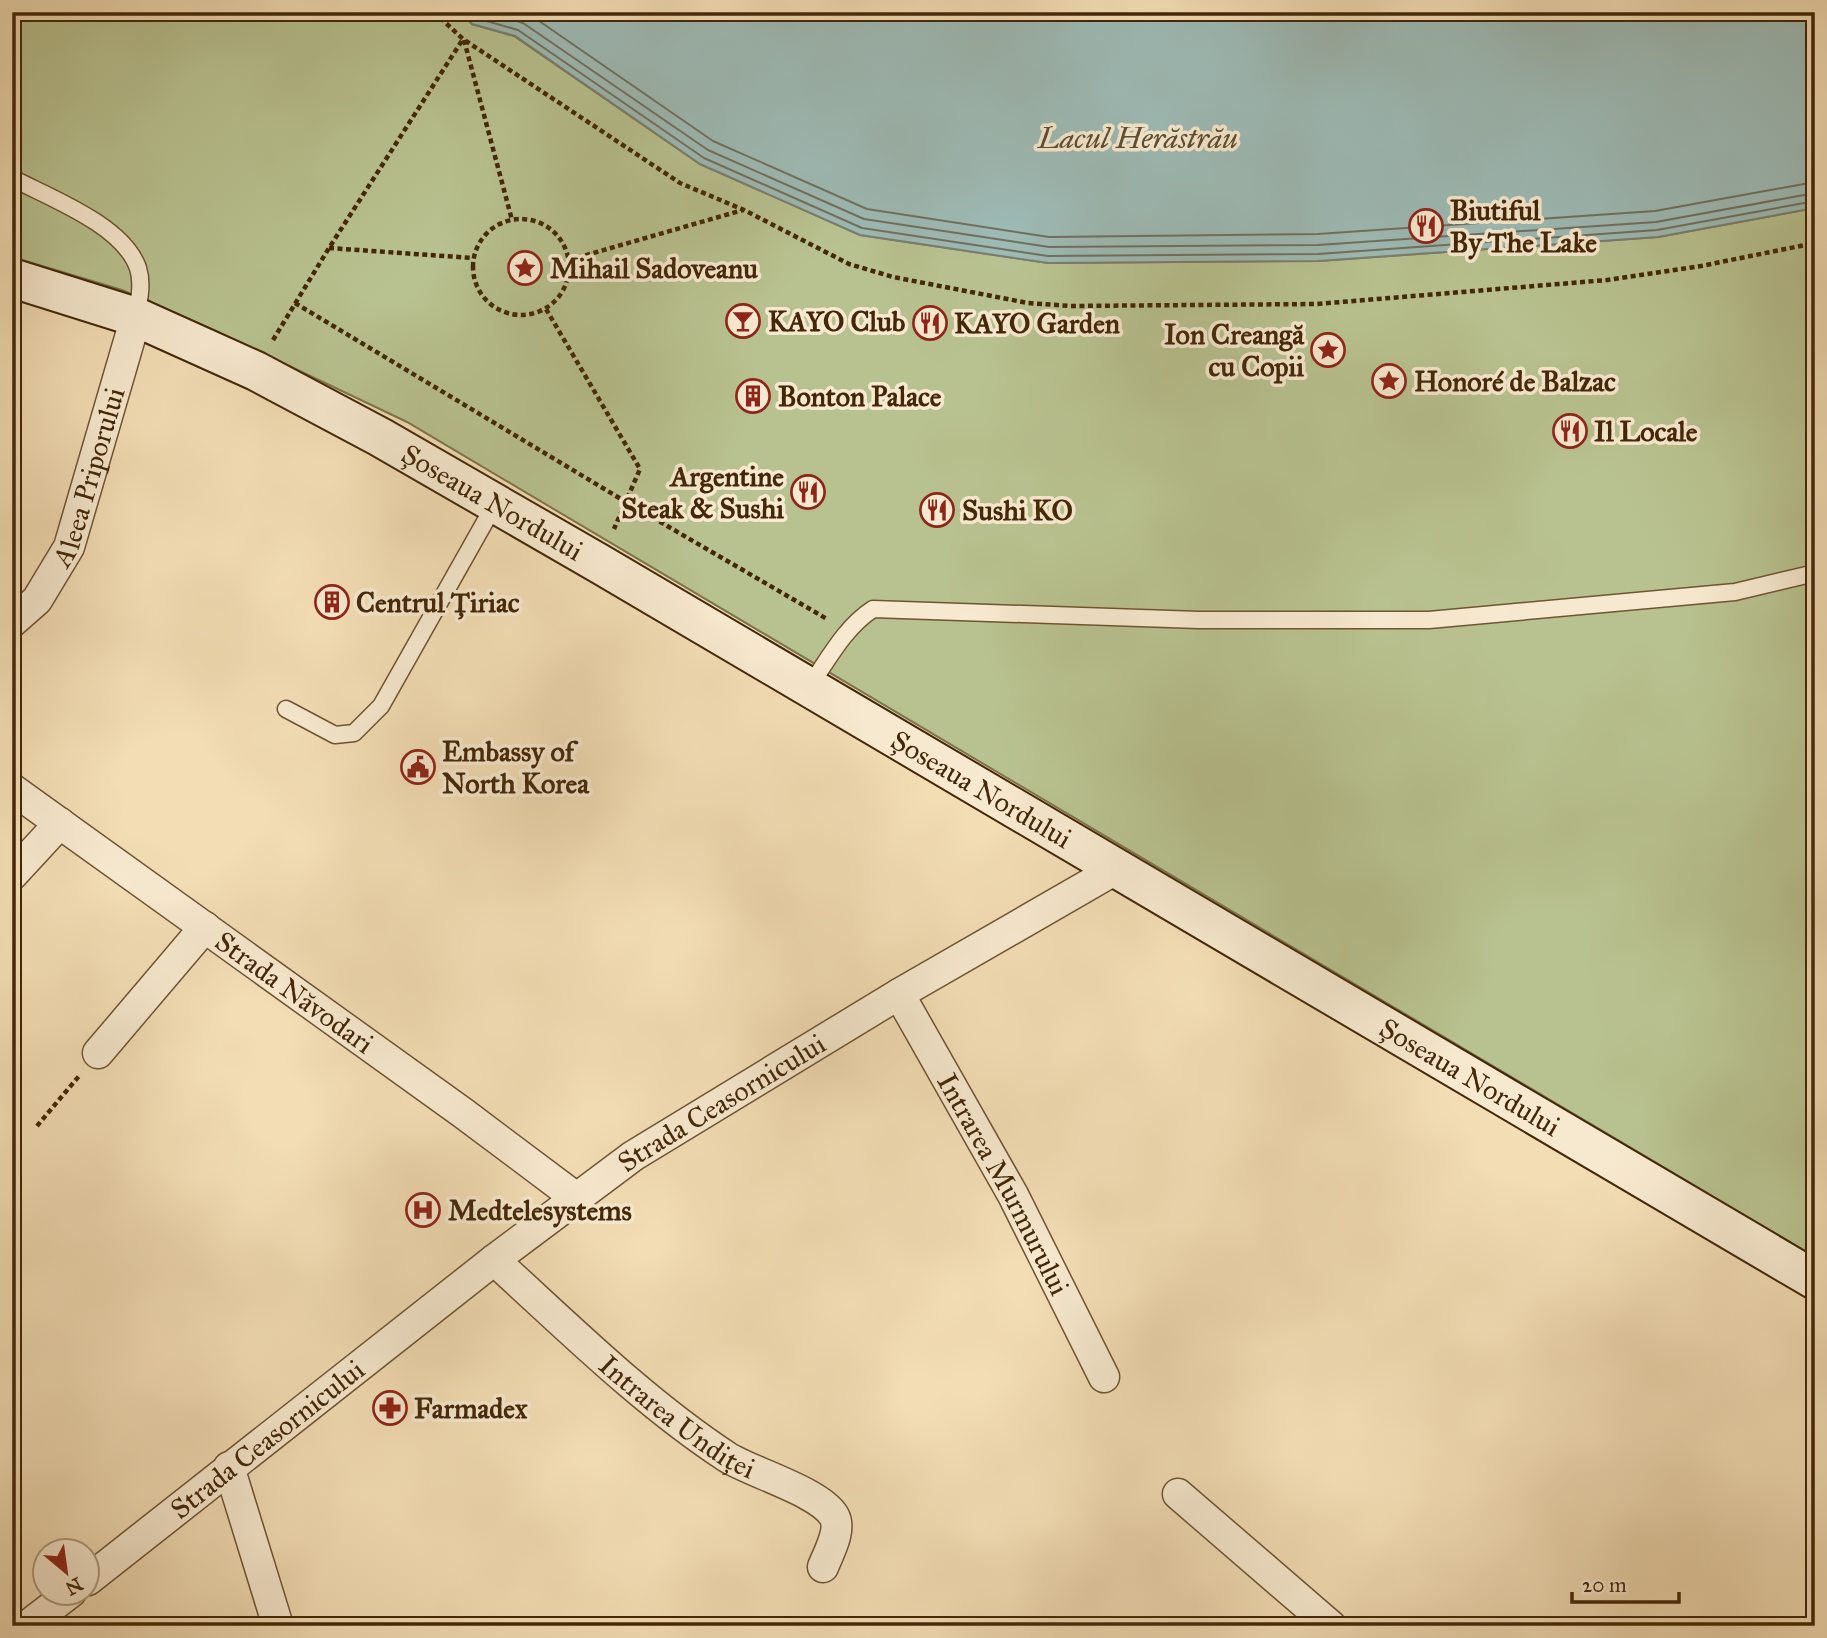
<svg xmlns="http://www.w3.org/2000/svg" width="1827" height="1638" font-family="'IM FELL Great Primer',serif">
<rect width="100%" height="100%" fill="#f3ddb5"/>
<filter id="stains"><feTurbulence type="fractalNoise" baseFrequency=".00286" numOctaves="4"/><feColorMatrix values="0 0 0 0 .2 0 0 0 0 .09 0 0 0 0 .02 0 0 0 .5 -.17"/></filter>
<radialGradient id="worn" r=".72"><stop offset=".6" stop-color="#630" stop-opacity="0"/><stop offset="1" stop-color="#630" stop-opacity=".3"/></radialGradient>
<path fill="#b8c290" stroke="#7e744c" stroke-width="2" d="M12,12h449l11,12 42,12 186,128 160,71 188,28 271,-2 339,-24 157,-29v1049l-1408,-835 -191,-91 -94,-41 -110,-33z"/>
<path fill="#9dbab5" stroke="#797f70" stroke-width="2" d="M461,12h1354v196l-157,29 -340,24 -270,2 -188,-28 -160,-71 -185,-128 -43,-12z"/>
<g fill="none" stroke-linecap="round" stroke-linejoin="round">
<path stroke="#70705e" stroke-width="2" d="M471,12l5,6 42,12 186,128 158,70 186,28 270,-2 339,-24 158,-29
M489,12l34,11 185,127 156,69 185,28 269,-2 338,-23 159,-29
M526,12l187,129 154,68 182,28 269,-3 337,-23 160,-29"/>
<g stroke="#6f5433" stroke-width="19">
<path id="lane" d="M12,178c38,20 111,47 126,90 5,16 1,33 -2,49
M809,687c19,-27 35,-59 64,-78l326,11h230l306,-28 80,-19
M286,709l49,26 19,-2 27,-27 114,-202"/>
</g>
<g stroke="#6f5433" stroke-width="33">
<g id="street">
<path id="s1" d="M12,622l25,-22 32,-53 67,-230"/>
<path id="s2" d="M12,789l451,324 112,84"/>
<path d="M12,875l48,-52"/>
<path id="s3" d="M899,994l114,201 91,182"/>
<path d="M98,1053l107,-126"/>
<path id="s4" d="M494,1260c75,68 148,141 233,197 26,16 93,35 107,59 8,14 -6,38 -11,51"/>
<path d="M229,1467l49,159"/>
<path d="M1178,1494l153,132"/>
<path id="s5" d="M88,1580l406,-320 139,-104 266,-162 217,-125"/>
<path d="M27,1626l44,-34"/>
</g>
</g>
<g stroke="#432708" stroke-width="42">
<g id="secondary">
<path id="s6" d="M12,278l124,39 120,54 124,66 220,127 1215,716"/>
</g>
</g>
<path stroke="#432708" stroke-width="4.5" stroke-dasharray="5 3.5" stroke-linecap="butt" d="M434,12l29,27 217,144 64,27 105,54 44,13 135,26 42,3 247,-2 290,-24 94,-14 114,-23
M464,40l48,180
M473 267a48 48 0 1 1 96 0a48 48 0 1 1-96 0Z
M329,248l144,10
M569,260l174,-50
M295,303l331,199 201,117
M546,309l94,160 -26,60
M273,340l56,-92 134,-209
M37,1126l42,-50"/>
<use href="#lane" stroke="#f7e9cf" stroke-width="16"/>
<use href="#street" stroke="#f7e9cf" stroke-width="30"/>
<use href="#secondary" stroke="#f7e9cf" stroke-width="38"/>
</g>
<defs>
<g id="restaurant-ring" transform="scale(1.75)"><circle r="9.5" fill="#f7e9cf" stroke="#8f2418" stroke-width="1.5"/><path d="M-5-6h1v4h1v-4h1v4h1v-4h1v5L-1.5 .5V6h-2V.5L-5-1ZM5-6V6H3V1.5H1.5Q1.5-4 5-6Z" fill="#8f2418"/></g>
<g id="sight-ring" transform="scale(1.75)"><circle r="9.5" fill="#f7e9cf" stroke="#8f2418" stroke-width="1.5"/><path d="M0-6L1.8-2.2L6-1.7L2.9 1.2L3.7 5.4L0 3.3L-3.7 5.4L-2.9 1.2L-6-1.7L-1.8-2.2Z" fill="#8f2418"/></g>
<g id="bar-ring" transform="scale(1.75)"><circle r="9.5" fill="#f7e9cf" stroke="#8f2418" stroke-width="1.5"/><path d="M-6-5H6L.8 .8V4.5H3.5V6h-7V4.5H-.8V.8Z" fill="#8f2418"/></g>
<g id="building-ring" transform="scale(1.75)"><circle r="9.5" fill="#f7e9cf" stroke="#8f2418" stroke-width="1.5"/><path d="M-4-6H4V6H1V3H-1V6H-4ZM-2.5-4.3h1.7v1.8h-1.7ZM.8-4.3h1.7v1.8H.8ZM-2.5-1h1.7V.8h-1.7ZM.8-1h1.7V.8H.8Z" fill="#8f2418"/></g>
<g id="civic-ring" transform="scale(1.75)"><circle r="9.5" fill="#f7e9cf" stroke="#8f2418" stroke-width="1.5"/><path d="M-.6-6.5H3V-4.5H.6V-3L4-1V1h2V6H-6V1h2V-1L-.6-3ZM-1.2 2.5V6h2.4V2.5Z" fill="#8f2418"/></g>
<g id="hospital-ring" transform="scale(1.75)"><circle r="9.5" fill="#f7e9cf" stroke="#8f2418" stroke-width="1.5"/><path d="M-5-5h3v3.5h4V-5h3V5h-3V1.5h-4V5h-3Z" fill="#8f2418"/></g>
<g id="pharmacy-ring" transform="scale(1.75)"><circle r="9.5" fill="#f7e9cf" stroke="#8f2418" stroke-width="1.5"/><path d="M-2-6h4v4h4v4h-4v4h-4v-4h-4v-4h4Z" fill="#8f2418"/></g>
</defs>
<g fill-rule="evenodd">
<use href="#restaurant-ring" x="1426" y="226"/>
<use href="#sight-ring" x="525" y="268"/>
<use href="#bar-ring" x="743" y="321"/>
<use href="#restaurant-ring" x="930" y="323"/>
<use href="#sight-ring" x="1328" y="350"/>
<use href="#sight-ring" x="1389" y="381"/>
<use href="#building-ring" x="753" y="396"/>
<use href="#restaurant-ring" x="1570" y="431"/>
<use href="#restaurant-ring" x="808" y="492"/>
<use href="#restaurant-ring" x="937" y="510"/>
<use href="#building-ring" x="332" y="602"/>
<use href="#civic-ring" x="418" y="767"/>
<use href="#hospital-ring" x="423" y="1210"/>
<use href="#pharmacy-ring" x="390" y="1408"/>
</g>
<g text-anchor="middle" stroke-width="7" stroke-linejoin="round" paint-order="stroke">
<g font-size="28" font-weight="bold" fill="#432708" stroke="#f7e9cf" text-anchor="start">
<text x="1450" y="220">Biutiful<tspan x="1450" dy="32">By The Lake</tspan></text>
<text x="550" y="278">Mihail Sadoveanu</text>
<text x="768" y="331">KAYO Club</text>
<text x="954" y="333">KAYO Garden</text>
<text x="1304" y="344" text-anchor="end">Ion Creangă<tspan x="1304" dy="32">cu Copii</tspan></text>
<text x="1414" y="391">Honoré de Balzac</text>
<text x="778" y="406">Bonton Palace</text>
<text x="1594" y="441">Il Locale</text>
<text x="784" y="486" text-anchor="end">Argentine<tspan x="784" dy="32">Steak &amp; Sushi</tspan></text>
<text x="962" y="520">Sushi KO</text>
<text x="356" y="612">Centrul Țiriac</text>
<text x="442" y="761">Embassy of<tspan x="442" dy="32">North Korea</tspan></text>
<text x="448" y="1220">Medtelesystems</text>
<text x="414" y="1418">Farmadex</text>
</g>
<g font-size="28" fill="#432708" stroke="#f7e9cf">
<text dy="10" stroke="none"><textPath href="#s1" startOffset="168">Aleea Priporului</textPath></text>
<text dy="10" stroke="none"><textPath href="#s6" startOffset="532">Șoseaua Nordului</textPath></text>
<text dy="10" stroke="none"><textPath href="#s6" startOffset="1099">Șoseaua Nordului</textPath></text>
<text dy="10" stroke="none"><textPath href="#s2" startOffset="348">Strada Năvodari</textPath></text>
<text dy="10" stroke="none"><textPath href="#s6" startOffset="1666">Șoseaua Nordului</textPath></text>
<text dy="10" stroke="none"><textPath href="#s5" startOffset="794">Strada Ceasornicului</textPath></text>
<text dy="10" stroke="none"><textPath href="#s3" startOffset="217">Intrarea Murmurului</textPath></text>
<text dy="10" stroke="none"><textPath href="#s4" startOffset="242">Intrarea Undiței</textPath></text>
<text dy="10" stroke="none"><textPath href="#s5" startOffset="228">Strada Ceasornicului</textPath></text>
</g>
<g font-size="30" font-style="italic" fill="#5a4c33" stroke="#f7e9cf">
<text x="1138" y="148">Lacul Herăstrău</text>
</g>
</g>
<rect width="1827" height="1638" fill="none" stroke="#f3ddb5" stroke-width="42"/>
<rect x="14" y="14" width="1799" height="1610" fill="none" stroke="#432708" stroke-width="3.5"/>
<rect x="21" y="21" width="1785" height="1596" fill="none" stroke="#432708" stroke-width="2"/>
<g transform="translate(66 1572) rotate(151)"><circle r="33" fill="#f7e9cf" stroke="#af9b7f" stroke-width="2"/>
<path d="M0-5L12 26L0 18L-12 26Z" fill="#8f2418"/>
<text y="-10" font-size="19" font-weight="bold" text-anchor="middle" fill="#432708">N</text>
</g>
<path d="M1572 1592v10h107v-10" fill="none" stroke="#432708" stroke-width="3.5"/>
<text x="1582" y="1592" font-size="21" fill="#432708" stroke="#f7e9cf" stroke-width="5" paint-order="stroke">20 m</text>
<rect width="100%" height="100%" filter="url(#stains)"/>
<rect width="100%" height="100%" fill="url(#worn)"/>
</svg>
